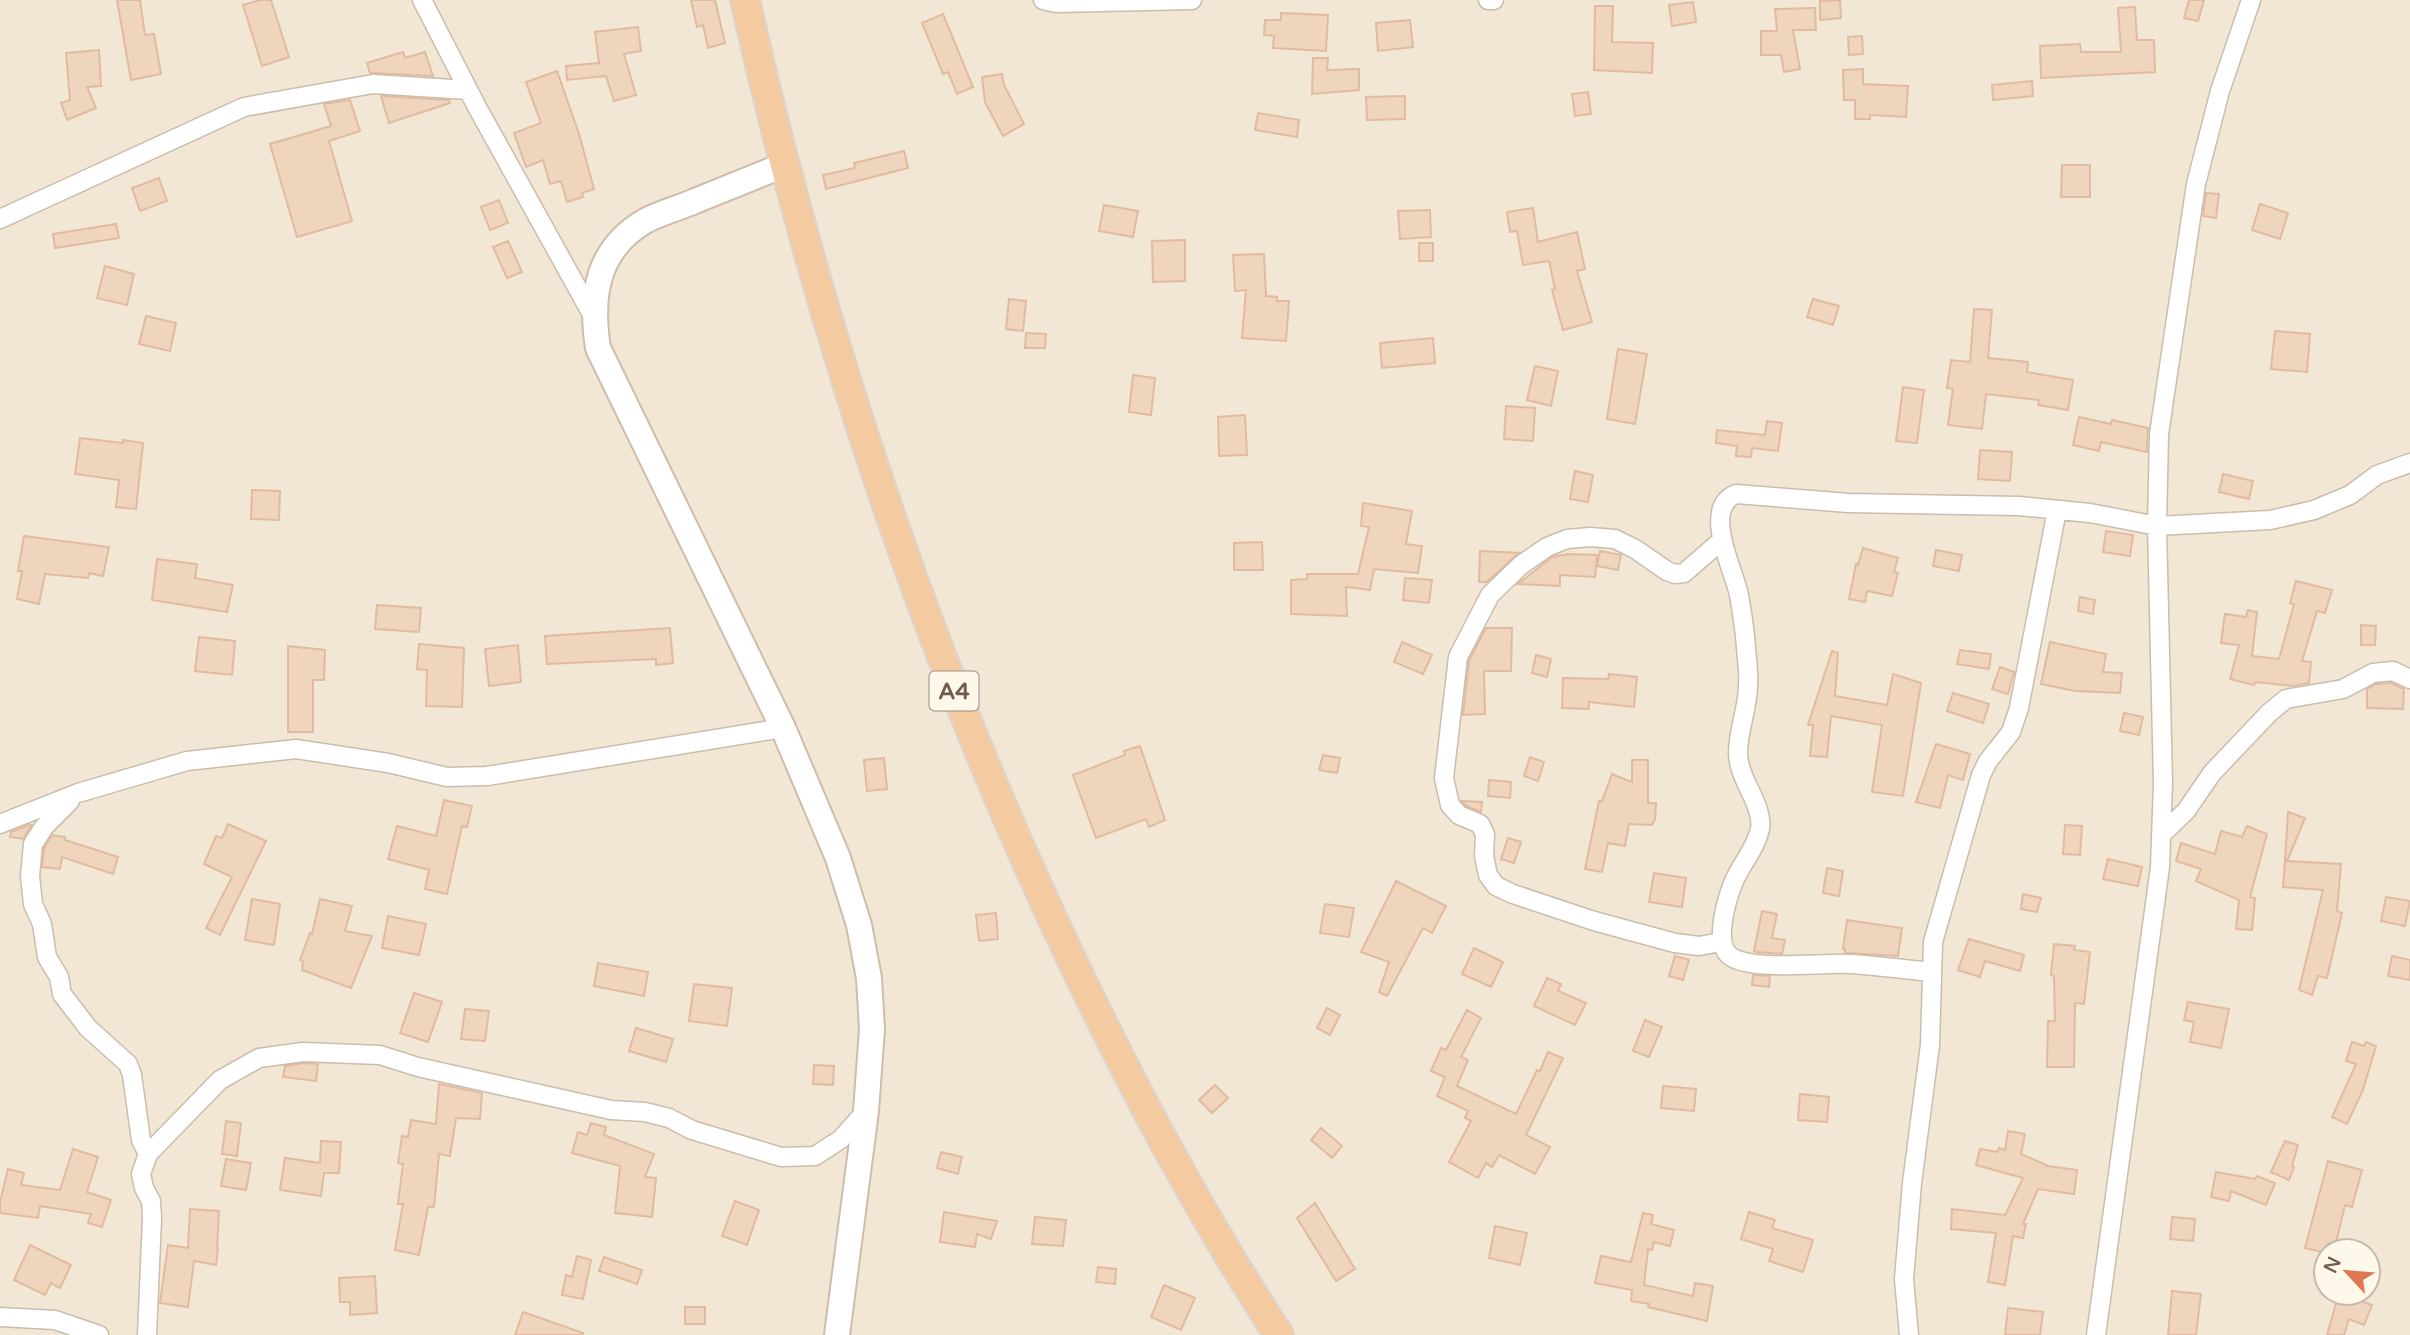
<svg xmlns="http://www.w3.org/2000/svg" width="2410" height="1335" font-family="'Varela Round',sans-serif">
<rect width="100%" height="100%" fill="#fbf4e5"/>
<path fill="#f2e6d4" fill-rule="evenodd" d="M0,0h2410v1335h-2410zM2326,1251h42v42h-42z"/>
<path fill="#efd4be" stroke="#e1bb9f" stroke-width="2" d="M117,0h23l5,35 9,-1 7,40 -30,6z
M260,0h11l18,57 -27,9 -19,-61z
M691,0h24l10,43 -17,5 -5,-23 -6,2z
M1840,0l1,18 -21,2v-19z
M2189,0h15l-6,21 -14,-3z
M1693,2l3,20 -24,4 -3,-21z
M1595,6h18l-1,36 41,1 -1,30 -58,-3z
M2135,7l2,33h17l1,32 -114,6 -1,-32 40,-2 1,8h40l-3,-44z
M1815,8l1,22h-23l7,39 -16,3 -3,-17h-20v-24h16l-2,-22z
M1281,13l47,2 -2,36 -53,-3 1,-12 -10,-1 1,-15h16z
M943,14l30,73 -16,7 -9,-22 -5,2 -21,-51z
M1410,20l3,27 -35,4 -2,-28z
M638,27l3,24 -17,3 12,41 -22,6 -8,-25 -39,4 -1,-14 33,-3 -4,-31z
M1862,36l1,18 -14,1 -1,-18z
M99,50l2,36 -14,1 9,21 -29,12 -6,-17 9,-3 -4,-47z
M403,52l2,6 20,-6 8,24 -63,-3 -3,-10z
M1313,58h15l-1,12 32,-1v21l-47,4z
M1863,69v15l45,2 -2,31 -36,-2v4h-15v-19h-11l-1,-30z
M557,71l22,63 15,55 -12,4 1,4 -16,5 -6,-21 -11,3 -7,-24 -17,7 -12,-34 27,-10 -15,-41z
M1002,74l2,11 20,39 -21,12 -18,-34 -3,-25z
M2032,81l1,15 -40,4 -1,-15z
M1588,92l3,22 -16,2 -3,-22z
M381,96l68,4 1,3 -61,20z
M1405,96v23l-38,1 -1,-23z
M350,100l10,31 -31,10 23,80 -55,16 -27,-93 61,-18 -7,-22z
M1258,113l41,7 -2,17 -42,-7z
M904,151l4,17 -82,21 -3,-14 32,-7 -1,-5z
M2062,165h28v32h-29z
M159,178l8,23 -27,10 -8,-23z
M2206,193l13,1 -3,24 -13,-2z
M499,200l9,23 -18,7 -9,-23z
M2260,204l28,9 -8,26 -28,-9z
M1104,205l34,6 -5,26 -34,-6z
M1533,208l5,34 39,-10 8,37 -8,2 15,51 -29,8 -11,-40 3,-1 -6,-28 -26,4 -6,-34 -7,1 -3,-20z
M1430,210l1,27 -31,2 -2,-28z
M116,224l3,14 -64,10 -2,-14z
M1185,240v41l-32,1 -1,-41z
M508,241l14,31 -15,6 -14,-31z
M1419,243h14v18h-14z
M1264,254l2,42 11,1v4h12l-3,40 -44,-3 4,-48 -11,1 -2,-36z
M105,266l29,8 -7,31 -30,-7z
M1009,299l17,2 -3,30 -17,-2z
M1813,299l26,7 -6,19 -26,-8z
M1974,309l18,1 -4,48 40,4 -1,10 46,8 -5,30 -30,-5 1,-5 -53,-6 -4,35 -34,-4 5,-36 -6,-1 4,-28 19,2z
M146,316l30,7 -6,28 -31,-7z
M2275,331l35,3 -3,38 -36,-3z
M1026,333l20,1 -1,14h-20z
M1433,338l2,25 -53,5 -2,-25z
M1618,349l29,5 -12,70 -28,-5z
M1535,366l23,5 -7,35 -24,-6z
M1133,375l22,3 -4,37 -22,-3z
M1903,387l21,3 -7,53 -21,-2z
M1506,406l29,2 -2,33 -29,-2z
M1245,415l2,40 -28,1 -1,-39z
M2079,417l32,7 1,-4 36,8 -1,24 -46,-10 -2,9 -26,-6z
M1767,421l15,2 -4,28 -26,-3 -1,9 -15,-1 1,-10 -21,-3 1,-13 48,5z
M80,438l43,5v-3l20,3 -7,66 -20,-2 3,-27 -44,-6z
M1980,450l32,2 -2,29 -32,-2z
M1575,471l18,4 -5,27 -18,-3z
M2223,474l30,7 -4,18 -30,-7z
M252,490l28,1 -1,29 -28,-1z
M1363,503l49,8 -6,33 16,2 -4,27 -44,-4 -4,21 -24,-3 1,29 -56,-2v-34l16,-1v-5h51l11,-47 -8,-1z
M2106,531l27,4 -3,21 -27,-4z
M24,536l85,11 -6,29 -14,-3 -1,5 -43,-4 -6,30 -22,-5 5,-28h-4z
M1262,542l1,28h-29v-27z
M1863,548l35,10 -4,14 4,1 -6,23 -25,-5 -2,11 -16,-3 7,-35 2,1z
M1936,550l26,5 -3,16 -26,-5z
M1480,551l39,2 -32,29h-8z
M1600,551l21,4 -3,15 -21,-4z
M1568,554l29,1 -2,22 -35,-2v11l-42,-2 34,-27z
M157,559l40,5 -2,14 38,7 -6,27 -75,-12z
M1405,578l27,2 -3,23 -26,-3z
M2296,581l36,9 -7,23 -8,-2 -15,50 9,1 -2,21 -16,3 -38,-4 -1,3 -24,-6 9,-34 -18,-2 4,-29 21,3 2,-7 9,2 -5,44 27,3 15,-55 -4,-1z
M2080,597l15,3 -2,14 -15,-3z
M377,605l44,3 -2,24 -44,-3z
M2361,625l15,1 -1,19h-14z
M670,628l3,35 -17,2v-6l-109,5 -2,-28z
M1486,628h26l-1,43h-27l1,43 -22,1 6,-55z
M199,637l36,4 -3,34 -37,-4z
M1402,642l30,13 -9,19 -29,-12z
M2050,642l56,12 -3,18 19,1 -2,20 -45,-2 -34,-7z
M419,644l45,4 -2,59 -36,-1 1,-36 -10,-1z
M518,645l3,37 -32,4 -4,-37z
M288,646l37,4 -1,30h-11v52h-25z
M1960,650l31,4 -2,15 -32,-5z
M1832,651l6,2 -3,43 52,9 6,-31 28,9 -18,113 -31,-4 10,-67 -51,-9 -4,41 -17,-1 3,-31h-5z
M1536,655l15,4 -4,18 -15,-4z
M2000,667l14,5 -6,22 -16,-5z
M1609,674l28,3 -3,30 -45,-5v7l-27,-1 1,-30 45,1z
M2391,683l13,6 -1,20 -36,-1v-19l9,-5z
M1953,693l36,11 -6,19 -36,-12z
M2124,713l19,4 -4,18 -19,-4z
M1936,744l34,10 -7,26 -15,-5 -8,33 -24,-6z
M1140,746l25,74 -16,7 -3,-8 -50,19 -23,-63 52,-20 -1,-4z
M1323,755l17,3 -3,15 -18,-3z
M1530,757l14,5 -6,19 -14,-5z
M884,758l3,31 -20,2 -3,-31z
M1632,760h16v43h8l-1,16 -3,6 -23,-1 -4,22 -17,-3 -6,29 -17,-3 14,-68h3l10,-27 20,8z
M1489,780l22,2 -1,16 -22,-2z
M444,800l28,6 -5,21 -5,-1 -15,68 -22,-5 4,-19 -41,-11 9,-33 39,10z
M1462,801l20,1 -1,10 -15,-6z
M2288,812l17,6 -17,41h-3z
M228,824l38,17 -46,94 -14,-7 26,-51 -28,-13 12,-28 6,2z
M29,825h3l-9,14 -13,-2 1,-5z
M2065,825l17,1 -2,29 -17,-1z
M2247,826l20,8 -17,63 5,1 -3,32 -16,-1 3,-29 -43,-19 5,-12 -25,-8 5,-18 34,11 6,-23 21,6z
M52,835l13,2v3l53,17 -5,17 -51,-17 -2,12 -18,-2 2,-19z
M1508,838l13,4 -7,21 -13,-4z
M2108,859l34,8 -4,19 -35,-7z
M2285,861l56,3 -4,47 5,2 -15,65 -9,-2 -6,19 -13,-5 24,-100 -40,-3z
M1827,868l16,3 -4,25 -16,-3z
M1654,873l32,5 -4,29 -33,-5z
M1396,881l50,25 -14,27 -9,-5 -36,68 -8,-4 10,-30 -28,-10z
M2023,894l18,4 -4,14 -16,-3z
M2386,897l24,4 -5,25 -24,-5z
M252,899l28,5 -6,41 -29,-5z
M320,899l32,7 -7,25 27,5 -21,52 -49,-18 1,-9 -3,-1 10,-27 2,1z
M1325,904l29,4 -5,29 -29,-4z
M1762,911l15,3 -5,24 13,2 -3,14 -26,-2 -2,-1z
M996,913l2,26 -19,2 -3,-26z
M388,916l38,8 -7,31 -37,-7z
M1847,920l55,8 -4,28 -53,-3v-4h-2z
M1969,939l55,16 -4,16 -35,-10 -5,16 -22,-7z
M2054,944l21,2 -1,4 16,2 -6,52 -9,-1 -1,64h-27l1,-46h7l-1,-45 -3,-1z
M1474,948l29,14 -12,25 -29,-13z
M1675,956l14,4 -6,20 -14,-4z
M2392,956l18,4v20l-22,-4z
M598,963l50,9 -4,24 -50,-10z
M1753,975l17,1 -1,11 -17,-2z
M1547,978l14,6 -3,7 28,12 -11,22 -41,-19z
M694,984l38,4 -5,38 -38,-5z
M414,993l28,9 -14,40 -28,-9z
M2188,1002l41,7 -8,39 -31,-6 4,-20 -10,-2z
M1327,1008l13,7 -10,20 -13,-7z
M465,1009l24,2 -4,30 -24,-2z
M1467,1010l14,8 -20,39 7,3 -11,26 59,28 21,-44 3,1 8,-19 15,6 -37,77 24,12 -15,27 -36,-19 -7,12 -6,-4 -8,15 -29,-16 22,-41 -6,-3 3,-7 -31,-15 8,-19 -14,-6 10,-23 5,2z
M1645,1020l17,7 -13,30 -16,-6z
M636,1028l37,11 -7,23 -37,-11z
M2352,1042l12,4 2,-4 10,4 -13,44 -16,34 -15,-7 24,-53 -10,-3z
M304,1063l14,1 -2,17 -33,-4 2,-11z
M814,1065l20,1 -1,19 -20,-1z
M439,1084l43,9 -2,26 -24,-1 -6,38 -11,-2 -5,53h-6l-9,48 -24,-5 8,-46h-5l5,-40 -5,-1 4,-27 6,1 3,-17 25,4z
M1215,1085l13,13 -16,15 -13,-13z
M1663,1086l33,3 -2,22 -33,-3z
M1800,1094l29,3 -2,25 -29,-2z
M226,1121l15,2 -4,33 -15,-2z
M591,1123l15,4 -2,8 50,19 -9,23 11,1 -4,39 -37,-4 5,-47 -48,-13 6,-21 9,3z
M1321,1128l21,18 -10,12 -21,-18z
M2008,1131l17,3 -4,20 27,12 29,4 -3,24 -36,-5 -15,35h3l-3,14 -10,-2 -8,49 -17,-3 8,-49 -45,-4 1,-20 53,6 18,-37 -47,-13 4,-16 17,3 2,-4 6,2z
M321,1141l20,1 -2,31h-15l-3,23 -41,-6 5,-32 35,5z
M2285,1141l13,4 -6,21 2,1 -5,13 -18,-8z
M73,1149l25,8 -11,35 24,8 -9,27 -14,-4 3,-9 -51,-8 -2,12 -38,-5v-11l8,-33 16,4 -3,12 39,5z
M941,1152l21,5 -4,17 -21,-6z
M226,1159l25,4 -5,27 -25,-4z
M2328,1161l34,9 -10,37 -7,-2 -11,46h-8v2l-21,-5z
M2216,1172l39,7 2,-3 18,7 -9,22 -35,-14 -2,10 -18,-4z
M735,1201l24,9 -12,35 -25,-9z
M1315,1203l40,66 -19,12 -39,-63z
M190,1209l29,2 -2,37h1l-2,17 -22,-4 -6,46 -28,-4 8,-58 20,3z
M944,1212l53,9 -6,18 -14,-5 -2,13 -35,-5z
M1749,1212l26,8 -3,8 41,12 -10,32 -34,-11 4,-12 -32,-10z
M1643,1213l10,2 -2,9 23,6 -4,16 -16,-4 -2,8 -4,-1 -4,36 49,11 2,-13 18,3 -6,35 -59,-14 1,-3 -18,-3 1,-11 -37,-7 6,-27 30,6z
M1035,1217l31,3 -3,26 -31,-2z
M2172,1217l23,2 -2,22 -23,-2z
M1495,1226l32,7 -7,32 -31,-7z
M30,1245l41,20 -11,23 -9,-5 -6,12 -31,-15z
M577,1256l14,4 -8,39 -21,-4 4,-20 6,2z
M604,1257l38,13 -5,14 -38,-13z
M1098,1267l18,2 -1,15 -19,-2z
M375,1276l2,37 -27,2v-13h-10l-1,-24z
M1164,1285l31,13 -14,32 -30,-13z
M2172,1291l29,3 -5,41h-28z
M2339,1293l33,12 -8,20 -15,-6 -5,16h-17z
M685,1307h20v17h-20z
M2008,1308l35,4 -3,23h-35z
M523,1312l60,21v2h-68z"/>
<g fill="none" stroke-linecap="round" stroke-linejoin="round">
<g stroke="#ccbcac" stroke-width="21">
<path id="minor" d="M422,0l55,107 117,211
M1043,0l13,3 136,-3
M1488,0h6
M0,219l244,-112 129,-23 95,6
M1721,541l-37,32 -9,1 -8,-3 -32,-22 -20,-10 -25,-2 -23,2 -20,8 -26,18 -31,30 -32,62 -14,121 6,27 9,10 21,9 5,10 -1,22 4,19 8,11 17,8 81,27 81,22 24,3 22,-4
M70,801l-26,26 -11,17 -3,32 3,28 9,20 5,33 12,20 3,17 26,34 40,36 4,11 9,65 7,14
M0,824l78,-31 109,-32 109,-12 92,14 59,14 40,-1 296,-48
M2161,835l25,-24 26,-38 57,-60 17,-14 57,-10 30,-16 20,-2 17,8
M1930,972c-26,-3 -52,-6 -79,-8 -28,-2 -99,8 -121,-8 -17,-13 -3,-58 4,-75 8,-18 22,-33 26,-52 4,-24 -22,-50 -22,-76 0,-23 10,-45 10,-68 1,-12 -1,-25 -2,-37 -1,-18 -4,-35 -7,-53 -5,-25 -38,-87 -3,-101l112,9 171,3 71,7 67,13 113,-6 44,-10 36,-15 27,-20 33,-12
M0,1317l55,3 44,15
M147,1335l5,-117 -1,-17 -7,-13 -3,-14 7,-20 72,-74 39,-22 44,-6 77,3 38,12 193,43 34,2 24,6 23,12 89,27 34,-1 26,-17 25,-28
M1909,1335l-5,-56 8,-96 18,-138 3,-103 48,-167 7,-14 23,-29 8,-24 38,-198
M2096,1335l64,-468 3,-85 -6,-256 2,-92 37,-250 24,-93 31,-91"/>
</g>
<g stroke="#cfbcaa" stroke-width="28">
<path id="secondary" d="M784,165c-29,12 -59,24 -89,36 -16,7 -35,12 -50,20 -49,29 -55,76 -47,127l185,380 55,130 21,67 10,53 3,51 -6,82 -29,224"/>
</g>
<g stroke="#dbd4d0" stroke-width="32">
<path id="trunk" d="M745,0c74,329 179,649 324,954 62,131 130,259 210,381"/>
</g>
<use href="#minor" stroke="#fff" stroke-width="18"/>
<use href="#secondary" stroke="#fff" stroke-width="24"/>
<use href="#trunk" stroke="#f4caa0" stroke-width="28"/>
</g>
<g text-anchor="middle" stroke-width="6" stroke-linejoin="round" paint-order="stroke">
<rect fill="#fef8eb" stroke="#9d8a7c" stroke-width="2" x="929.5" y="671.5" width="49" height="39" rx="5"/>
<g font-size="23" font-weight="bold" fill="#735b4c">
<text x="954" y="699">A4</text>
</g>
</g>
<g transform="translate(2347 1272) rotate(296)"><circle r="33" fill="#fef8eb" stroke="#c6b9ab" stroke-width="2"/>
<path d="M0-5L12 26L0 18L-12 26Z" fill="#df7750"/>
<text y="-10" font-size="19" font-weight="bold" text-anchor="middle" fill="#735b4c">N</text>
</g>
</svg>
